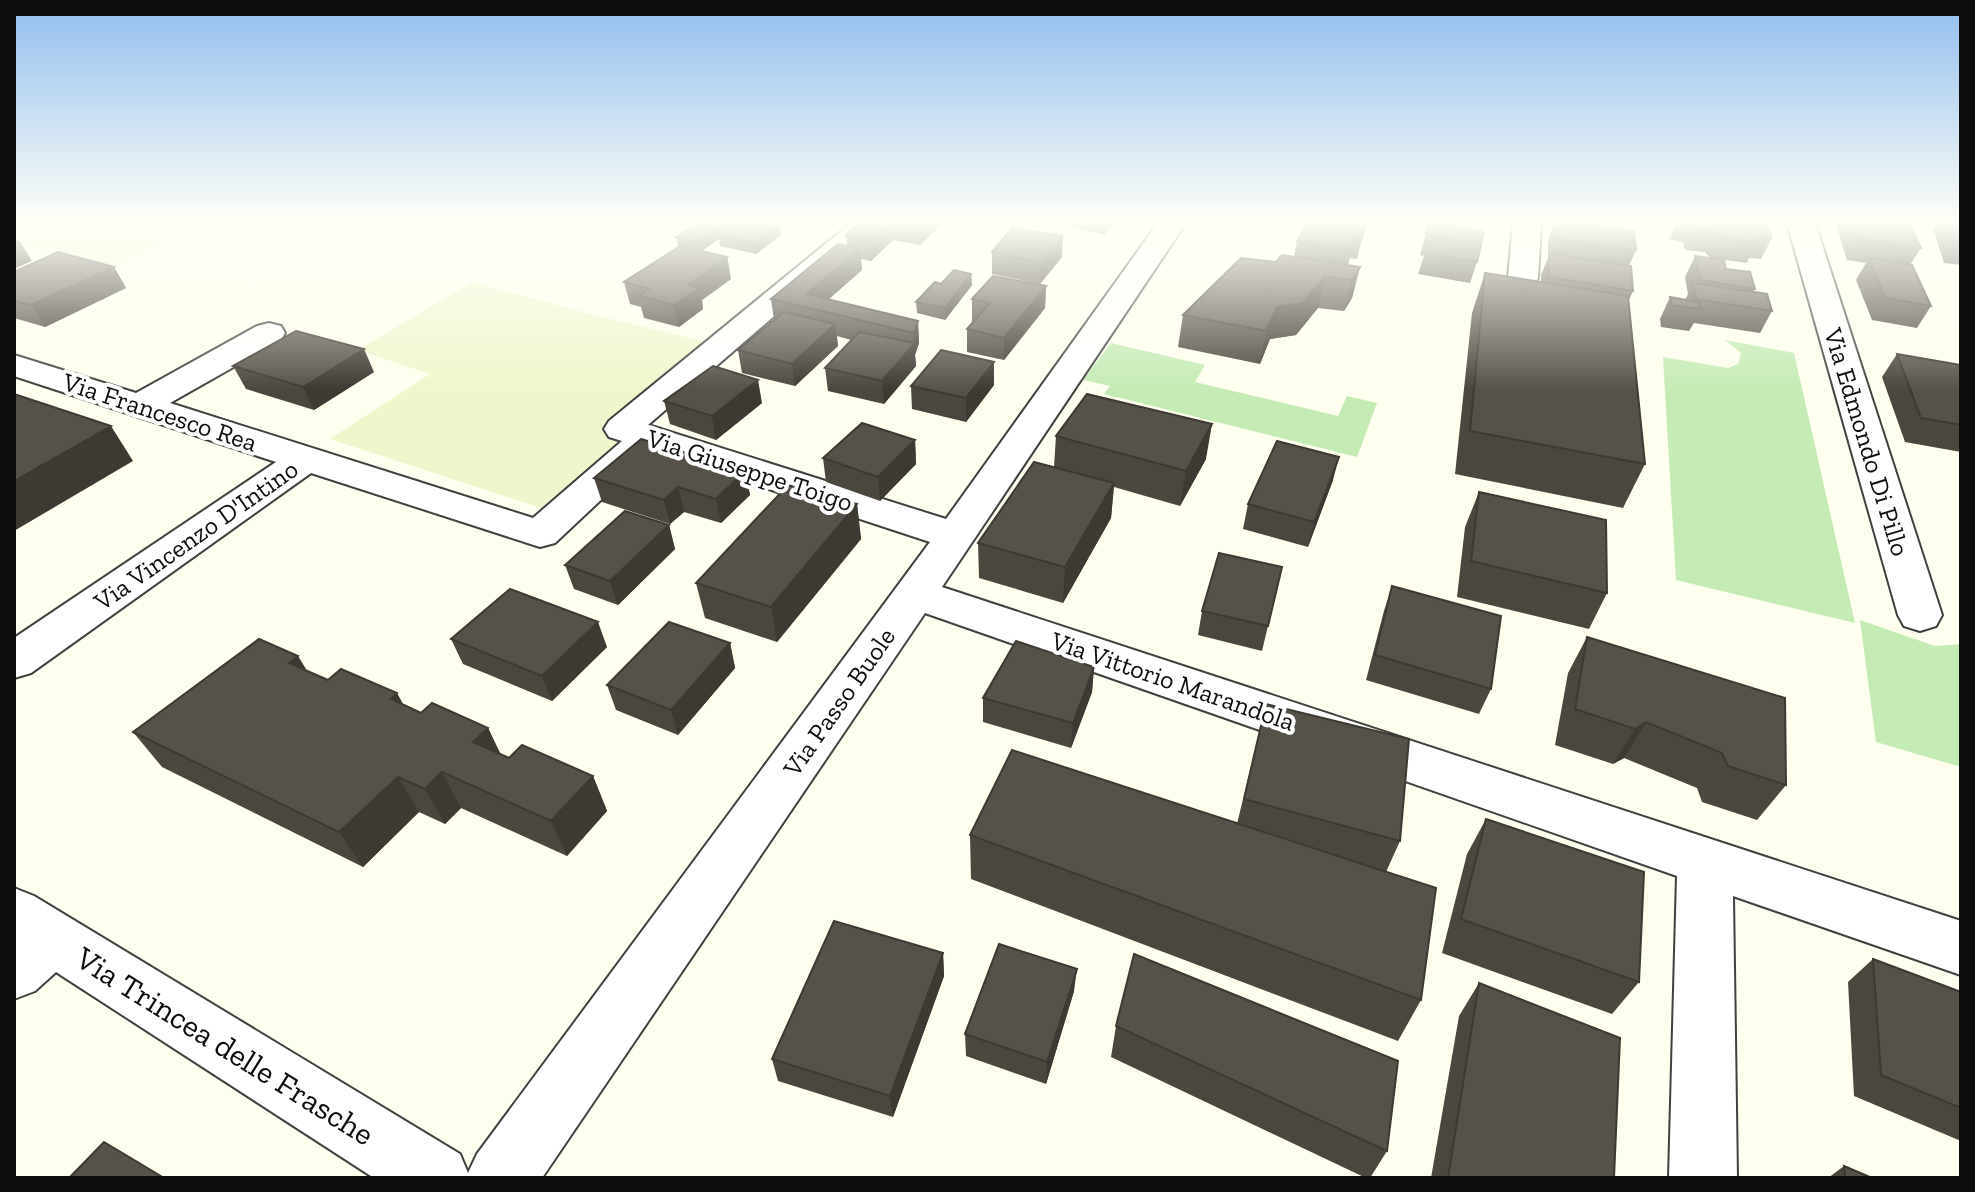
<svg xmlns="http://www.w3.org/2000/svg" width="1975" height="1192" font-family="'Zilla Slab',serif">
<rect width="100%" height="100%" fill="#feffee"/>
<path fill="#f0f6cc" d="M14,223h194l-103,49 -91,-30z
M472,282l115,31 120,29 -72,97 -88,71 -217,-71 100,-65 -72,-24z"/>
<path fill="#c5ebb5" d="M1725,340l69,13 61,270 -179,-43 -13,-223 65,11 10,-4 3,-11z
M1111,343l94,22 -10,17 143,34 9,-20 30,7 -20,54 -253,-63 6,-8 -27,-6z
M1860,620l75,26 26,-2v123l-85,-25z"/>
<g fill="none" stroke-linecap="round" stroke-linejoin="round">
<g stroke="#404040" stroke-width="4">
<path id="minor" d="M851,223h31l-234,202 298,94 212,-296h28l-244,364 1019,334v54l-228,-79 4,282h-68l8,-302 -752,-263 -383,565h-168l-318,-206 -21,19 -21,8v-111l20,8 426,258 8,19 9,-19 453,-612 -277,-91 -98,92 -15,4 -229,-74 -280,200 -17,5v-40l262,-176 -262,-86v-21l122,38 121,-67 12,-3 12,3 4,7 -4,7 -111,63 363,115 89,-77 -13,-4 -5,-8 5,-8z
M1513,223h28l-3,55 -4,6h-22l-4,-6z
M1787,223h28l127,392 -6,11 -16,5 -16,-5 -6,-11z"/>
</g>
<use href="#minor" fill="#fff" fill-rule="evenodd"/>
</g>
<path fill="#4b473f" d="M859,223h84l-23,22 -27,-5 -22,21 -10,-2 1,11 -34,30 90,21 1,22 -4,12 1,11 -32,38 -56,-13 -3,-23 26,-28 -14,-4 1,10 -43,40 -53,-13 -4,-23 36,-30 -3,-21 76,-53 -1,-11z
M1055,223h58l-8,12z
M1366,223l-9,36 -7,-1 -2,7 12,2 -8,31 -8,13 -26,-3 -22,27 -26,4 -10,25 -82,-17 5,-32 93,-53 18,-5 3,-16z
M1429,223h32l-1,5 17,34 -7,21 -52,-9 6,-18 -4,-1z
M1554,223h29l53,27 -7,16 4,25 -5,11 17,162 -22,44 -168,-34 17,-161 13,-40 56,9v-7l7,-17v-18z
M1676,223h90l6,15 -11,21 -12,-1 -2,5 -37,-5 -5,-6 -20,-2 -2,-8 -14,-3z
M1835,223h74l12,25 -11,17 21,41 -14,22 -45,-8 -16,-40 10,-17 -19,-3z
M1936,223h25v42l-17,-2 -11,-34z
M731,226l50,9 -25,19 -36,-8 -1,-7 -18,12 26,6 4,22 -29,21 1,9 -24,18 -35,-9 -3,-11 -11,-3 -6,-22 54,-35 -2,-10z
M992,252l70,5 -22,27 -48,-10z
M1695,256l31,13 29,20 -2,3 19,19 -12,22 -66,-10 -5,8 -28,-4 -1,-8 10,-22 15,3 3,-6 -3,-17z
M114,267l12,21 -81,39 -31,-9v-46z
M971,274l1,11 -27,35 -28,-7 -1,-11 25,-18z
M1046,286l-1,22 -41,52 -37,-8v-23l7,-7 -2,-1v-22z
M1897,354l64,11v87l-56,-10 -23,-65z
M233,366l141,6 -60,38 -68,-21z
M994,385l-28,37 -54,-13 -1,-23z
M664,401l98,2 -46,37 -46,-16z
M1056,436l150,23 -26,47 -66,-19 -3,31 -48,85 -84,-25 -1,-35 76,-76z
M915,440l1,24 -36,37 -54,-19 -3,-24z
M745,471l5,24 -29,28 -37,-11 -14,12 -68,-22 -8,-24z
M1333,480l-25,67 -65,-18 5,-25z
M1479,492l128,101 -18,36 -132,-32 8,-70z
M857,504l4,35 -84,103 -72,-24 -9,-35z
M669,525l6,24 -57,56 -44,-16 -9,-24z
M1282,567l-20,84 -64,-16 4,-24z
M1392,586l99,103 -12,25 -113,-34 18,-69z
M1587,637l199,148 -29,35 -55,-18 -5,-14 -73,-30 -11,6 -58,-19 13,-72z
M451,639l156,8 -55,54 -89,-37z
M730,643l5,25 -57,67 -62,-25 -9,-25z
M1094,667l-2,25 -21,56 -88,-26v-24z
M307,671l21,9 76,25 17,8 67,15 12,26 9,4 84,18 14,35 -40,45 -106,-48 -16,16 -26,-12 -56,55 -201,-100 -29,-35z
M1266,704l134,137 -14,31 35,128 -23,41 -427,-162 -1,-44 267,-11z
M1486,819l153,163 -27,32 -170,-61 25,-99z
M943,953l1,23 -51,141 -115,-36 -6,-22z
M1873,959l88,33v149l-107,-45 -6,-114z
M1479,983l135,195h-183l28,-162z
M1074,991l-28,93 -80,-28 -1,-22z
M1116,1026l271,125 -17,27h-4l-255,-121z
M1844,1166l28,12h-44z"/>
<path fill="#3d3933" d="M724,223h7l1,7 -14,5 1,4 -20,14 -2,-11z
M888,223h4l1,17 -22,21 -1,-22z
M921,223h22l-23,22v-21z
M1106,223h7l-8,12z
M780,225l1,10 -25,19 -1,-11z
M1063,236l-1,21 -22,27 1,-21z
M19,240l13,21 -18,8v-27z
M860,249l2,21 -46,40 -10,-16z
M727,257l4,22 -29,21 1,9 -24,18 -5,-22 14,-20z
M114,267l12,21 -81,39 -14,-22z
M1360,267l-8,31 -8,13 8,-31z
M971,274l1,11 -27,35v-12z
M1325,277l-7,31 -22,27 -26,4 -10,25 6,-33 11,-24z
M1046,286l-1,22 -41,52v-22z
M918,321l1,22 -4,12 1,11 -32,38 -2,-23 32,-37v-11z
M835,324l3,22 -43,40 -3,-22z
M364,349l10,23 -60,38 -11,-23z
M994,362v23l-28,37v-24z
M758,380l4,23 -46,37 -4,-24z
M1212,424l-6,35 -26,47 6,-35z
M111,426l22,35 -119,70v-50z
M915,440l1,24 -36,37 -2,-24z
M1339,457l-6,23 -25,67 6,-25z
M745,471l5,24 -29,28 -5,-24z
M1114,483l-3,35 -48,85 2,-36z
M678,487l6,25 -14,12 -6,-24z
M857,504l4,35 -84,103 -6,-35z
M669,525l6,24 -57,56 -8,-24z
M598,622l9,25 -55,54 -10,-25z
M730,643l5,25 -57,67 -7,-25z
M298,656l22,36 -31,-29z
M1094,667l-2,25 -21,56 2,-25z
M397,693l20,36 -26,-30z
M1646,722l-22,36 -11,6 22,-35z
M488,728l17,35 -32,-21z
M442,772l19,36 -16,16 -20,-35z
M593,776l14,35 -40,45 -16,-35z
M398,777l21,35 -56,55 -24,-35z
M943,953l1,23 -51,141 -3,-21z
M1077,969l-3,22 -28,93 1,-22z"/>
<path fill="#575249" stroke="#3d3933" stroke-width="2" d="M698,223h26l-27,19 -21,-5z
M736,223h34l10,2 -25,18 -37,-8z
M859,223h29l-18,16 -24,-4z
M1308,223h58l-4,15 -7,-1 -4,12 -54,-8z
M1429,223l55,9 -7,30 -52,-9 3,-12 21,4 2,-7 -26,-4z
M1556,223h27l51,8 2,19 -81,-12z
M1693,223h73l6,15 -13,-1 -2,5 -37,-5 -5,-6 -21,-2z
M1853,223h56l12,25 -62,-9z
M1950,223h11v19h-4z
M1012,228l51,8 -22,27 -49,-11z
M838,244l22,5 -54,45 112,27 -4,12 -143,-34z
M680,246l47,11 -39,28 11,3 -25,17 -35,-9 10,-7 -25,-7z
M58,252l56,15 -83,38 -17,-4v-29z
M1549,254l82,12 2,25 -84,-14z
M1282,255l78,12 -8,13 -27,-3 -23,26 -25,4 -11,24 -83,-16 58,-57 35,4z
M1695,256l29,4 2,9 24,3 5,17 -55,-9z
M1869,258l43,7 19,41 -46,-8z
M954,270l17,4 -26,34 -29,-6 19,-20 6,2z
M1485,273l143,23 17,168 -175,-33z
M993,276l53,10 -42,52 -37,-9 23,-26 -18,-4z
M1693,283l74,11 5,17 -76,-12z
M1670,297l29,5 1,7 -28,-4z
M784,312l51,12 -43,40 -54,-14z
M296,331l68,18 -61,38 -70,-21z
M859,332l56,11 -33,38 -57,-13z
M941,350l53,12 -28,36 -55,-12z
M1897,354l64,11v60l-40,-7z
M713,366l45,14 -46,36 -48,-15z
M14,394l97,32 -97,55z
M1087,394l125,30 -26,47 -130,-35z
M862,423l53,17 -37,37 -55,-19z
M641,439l104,32 -29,28 -38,-12 -14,13 -70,-22z
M1277,441l62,16 -25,65 -66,-18z
M1034,462l80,21 -49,84 -87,-24z
M788,485l69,19 -86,103 -75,-24z
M1479,492l127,28 1,73 -136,-32z
M625,511l44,14 -59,56 -45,-16z
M1219,553l63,14 -14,59 -66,-15z
M1392,586l109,30 -10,73 -116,-34z
M510,589l88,33 -56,54 -91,-37z
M669,622l61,21 -59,67 -64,-25z
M1587,637l198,61 1,87 -58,-19 -6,-13 -76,-31 -11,7 -60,-20z
M259,639l39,17 -9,7 39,17 13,-11 56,24 -6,6 30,14 11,-10 56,25 -15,14 36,16 13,-13 71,31 -42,45 -109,-49 -17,17 -27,-12 -59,55 -206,-100z
M1016,641l78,26 -21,56 -90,-25z
M1266,704l143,35 -9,102 -156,-42z
M1012,750l424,138 -15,112 -451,-165z
M1486,819l158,53 -5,110 -178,-63z
M834,921l109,32 -53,143 -118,-37z
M999,944l78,25 -30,93 -82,-28z
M1134,954l264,107 -11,90 -271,-125z
M1873,959l88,33v116l-80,-33z
M1479,983l141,55 -6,140h-166z
M104,1142l60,36h-95z
M1844,1166l28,12h-27z"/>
<linearGradient id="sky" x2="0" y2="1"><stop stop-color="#91beef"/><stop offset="0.57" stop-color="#fffff7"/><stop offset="1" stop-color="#fffff7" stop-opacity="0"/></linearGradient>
<rect width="1975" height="390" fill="url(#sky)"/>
<g text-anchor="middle" stroke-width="8" stroke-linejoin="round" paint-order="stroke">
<g font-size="26" fill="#0d0d0d" stroke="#fff">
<text transform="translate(160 412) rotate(18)" y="9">Via Francesco Rea</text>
<text transform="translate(1867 442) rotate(73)" y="9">Via Edmondo Di Pillo</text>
<text transform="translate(750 470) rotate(18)" y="9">Via Giuseppe Toigo</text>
<text transform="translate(196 535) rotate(-35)" y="9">Via Vincenzo D'Intino</text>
<text transform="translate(1173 681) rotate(19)" y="9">Via Vittorio Marandola</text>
<text transform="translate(839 702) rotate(-55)" y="9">Via Passo Buole</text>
</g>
<g font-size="32" fill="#0d0d0d" stroke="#fff">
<text transform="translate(225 1046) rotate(32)" y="11">Via Trincea delle Frasche</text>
</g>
</g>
<rect width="1975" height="1192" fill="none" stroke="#0d0d0d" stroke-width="32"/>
</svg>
